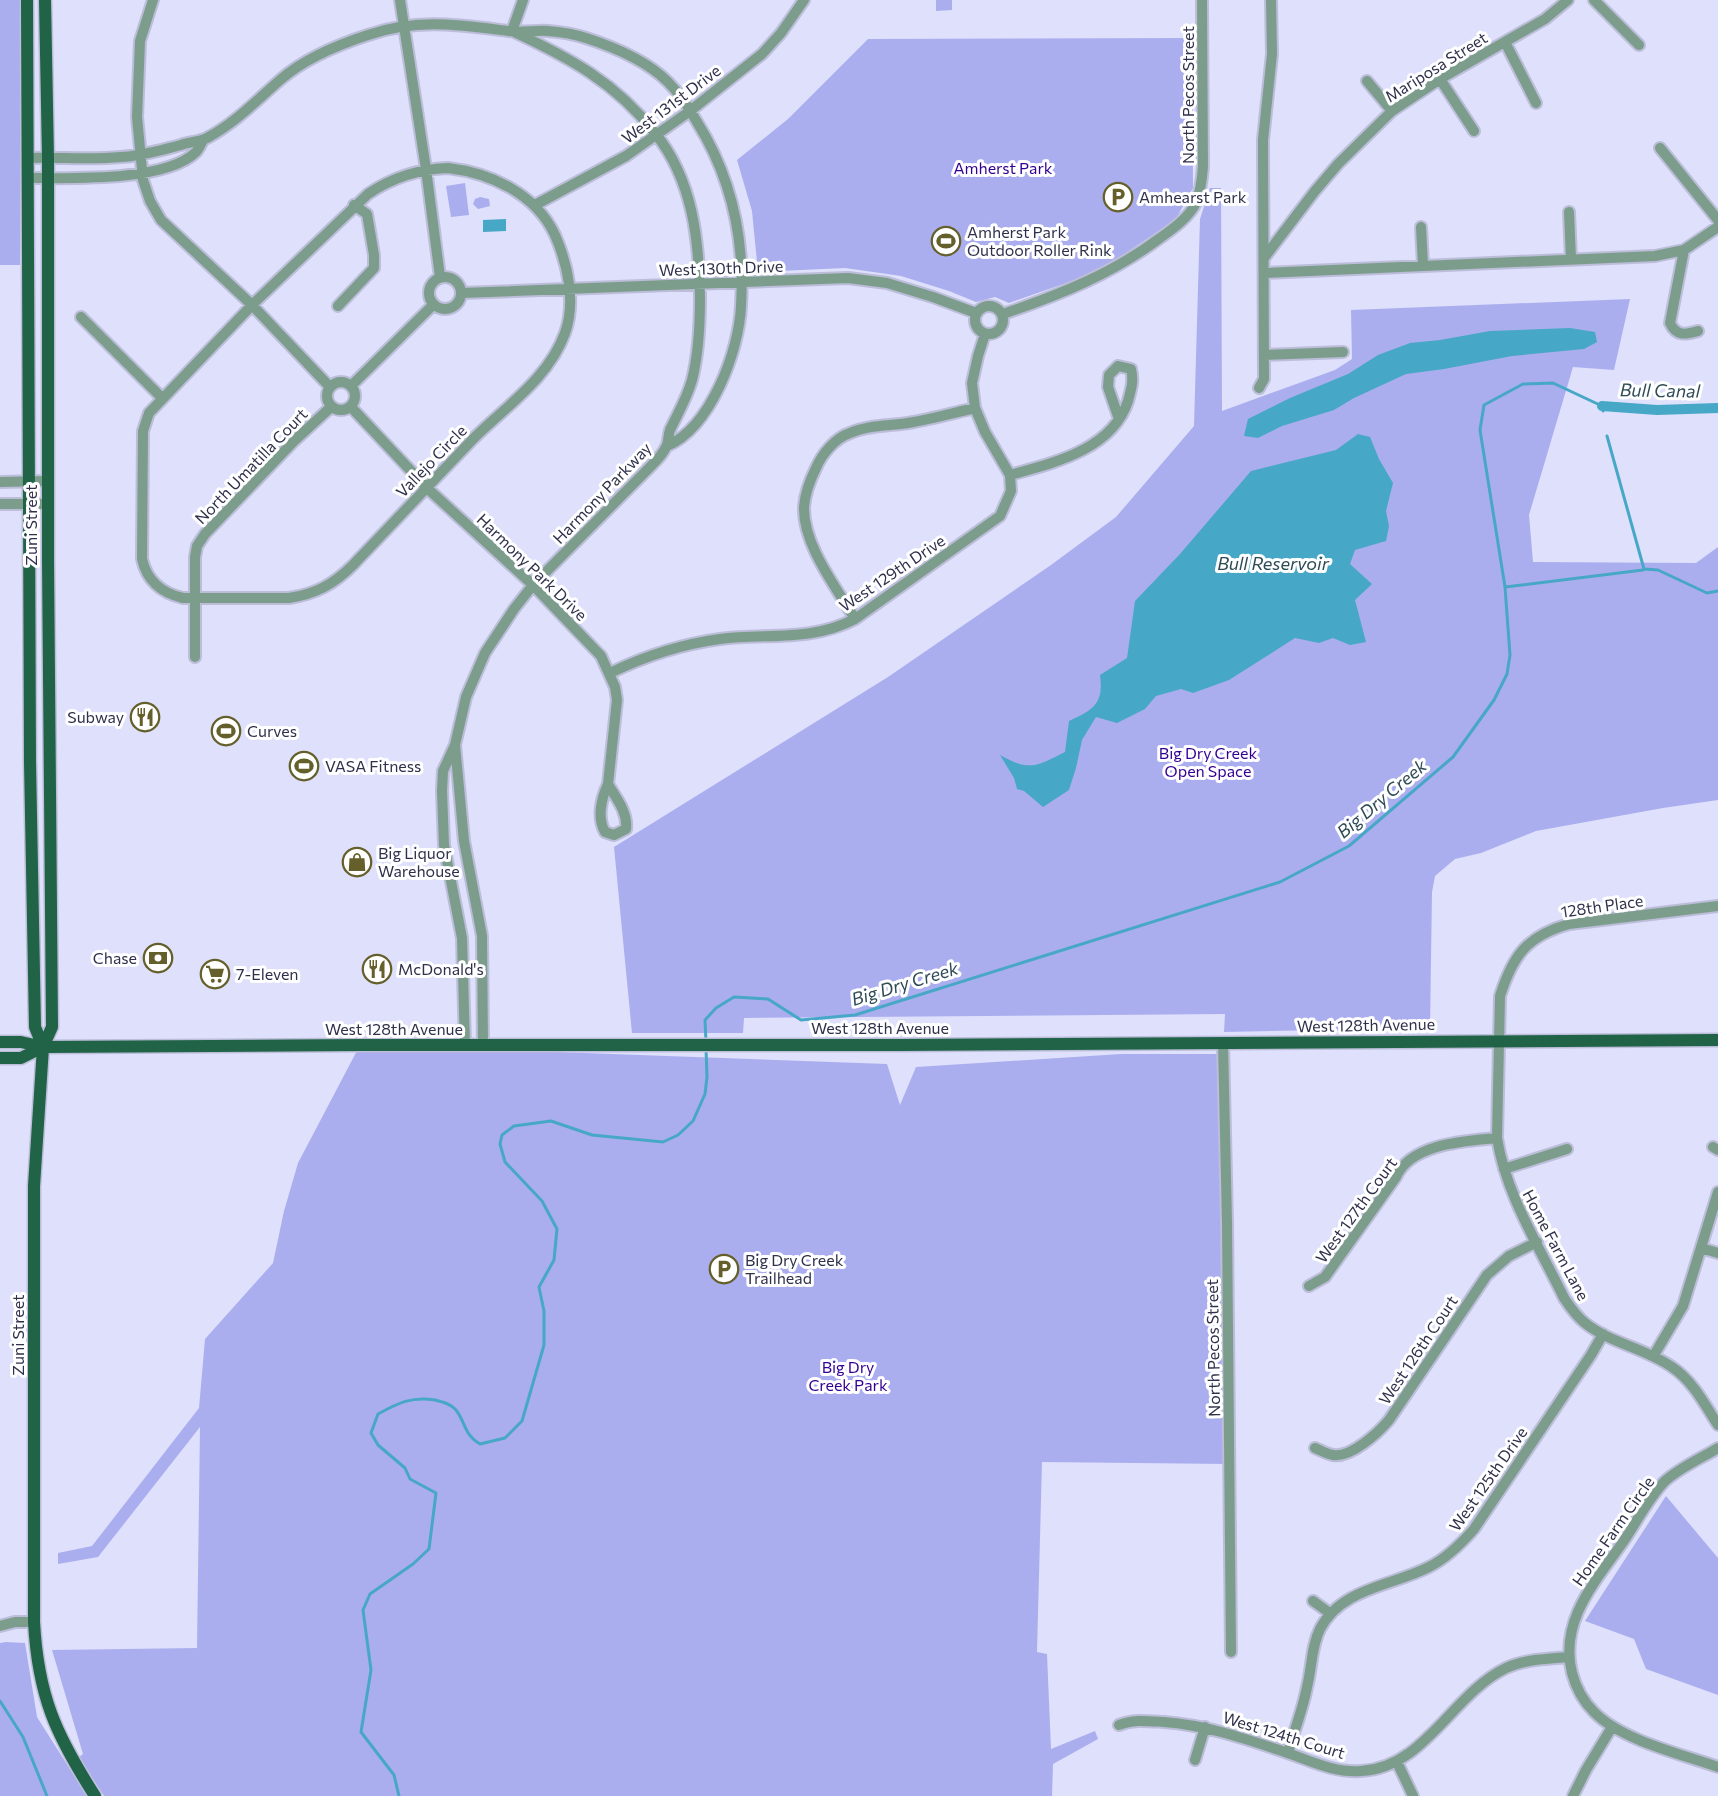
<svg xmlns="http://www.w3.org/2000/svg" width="1718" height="1796" font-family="Commissioner,sans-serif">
<rect width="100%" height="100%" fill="#dee0fc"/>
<path fill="#abaeee" d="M0,0h21l-1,265h-20z
M936,0h16v10l-16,1z
M1192,38l1,150 -17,31 -78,53 -89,31 -14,-6 -19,5 -27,-11 -48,-15 -56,-8 -87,4 -6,-61 -15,-51 51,-41 80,-80z
M465,183l4,32 -18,2 -5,-31z
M1210,188h11l1,223 113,-41 17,-11 -1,-49 279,-11 -16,71 -41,-3 -44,148 4,47 163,1 22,-16v253l-55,8 -127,23 -55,22 -26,6 -20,17 -3,16 -2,136 -206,4 1,-18 -481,4 -1,15h-111l-18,-186 274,-170 163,-112 65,-48 78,-91 6,-207z
M480,197l9,2 1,7 -12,3 -5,-5 2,-5z
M360,1045l527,19 13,41 16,-38 205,-13h102l6,410 -187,-2 -5,190 10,2 4,95 44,-18 3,8 -45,25 -1,32h-948l-25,-39 4,-3 -31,-104 145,-2 3,-221 -102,130 -40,7v-11l34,-7 107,-138 6,-69 68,-76 11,-52 14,-48z
M1666,1496l52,62v137l-72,-26 -12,-30 -49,-18z
M6,1642l19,1 12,74 50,79h-87v-153z"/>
<path fill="#47a7c6" d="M506,219v12l-23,1v-12z
M1570,328l25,4 2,10 -13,7 -72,7 -68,13 -38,5 -52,24 -20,12 -52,16 -24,12 -14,-2 4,-17 42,-21 58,-24 30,-19 32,-12 30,-3 50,-9z
M1358,434l12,3 9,22 14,24 -7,28 3,15 -3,15 -31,9 -5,14 22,20 -17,16 11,42 -16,3 -17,-7 -14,5 -24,-5 -66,42 -36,13 -12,-4 -25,7 -11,13 -28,14 -21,-6 -14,23 -6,28 -7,22 -26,17 -19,-16 -7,-2 -3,-11 -14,-23c30,17 37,11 65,-3l4,-31c24,-11 35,-17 31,-46l27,-17 8,-57 45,-47 71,-83 85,-21z"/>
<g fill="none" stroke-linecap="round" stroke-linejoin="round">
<path stroke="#47a7c6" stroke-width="3" d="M1607,436l37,133 14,1 49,23 11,-2
M1505,587l138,-17
M706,1042l-1,-22 11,-12 18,-11 34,2 33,21 54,-5 425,-133 69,-36 104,-89 41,-57 13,-26 3,-19 -5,-68 -25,-157 4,-25 39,-21 30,-1 49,23 1,5
M0,1701l23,36 24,59
M399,1796l-5,-21 -33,-43 10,-62 -8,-60 7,-16 43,-30 16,-15 7,-56 -26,-14 -5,-11 -27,-23 -7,-12 7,-19c20,-11 34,-18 57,-14 8,2 16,4 21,10 10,13 8,25 24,34l25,-6 17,-17 22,-76v-34l-5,-24 15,-27 3,-31 -15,-28 -37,-39 -5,-18 2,-9 12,-9 37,-5 41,14 71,7 15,-7 15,-14 12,-27 2,-17 -1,-29"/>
<path stroke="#47a7c6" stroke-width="10" d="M1602,406l55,4 61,-2"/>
<g stroke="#bbbdd9" stroke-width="14">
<path id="minor" d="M153,0l-13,41 -3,76 6,63 7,21 11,19 91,85 77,81
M400,0l26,169 14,108
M1594,0l45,45
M512,31l11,-31
M1505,42l31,61
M1440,79l34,52
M1367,81l25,30
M1660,148l58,72
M28,158c31,-1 62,2 93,-1 21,-1 40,-7 60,-12 8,-3 18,-3 26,-7 28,-15 49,-37 73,-58 24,-21 57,-35 88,-45 50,-17 91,-10 141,-4 13,2 26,-1 39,0 12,1 26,3 38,7 28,9 60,22 82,44 11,11 21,26 29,40 35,56 48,118 44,184 -2,45 -30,121 -74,140
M448,168c43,5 88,26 107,67 13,30 21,67 10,98 -16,45 -60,74 -92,106 -40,42 -80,84 -120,126 -19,19 -37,29 -64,33h-106c-22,-5 -36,-17 -41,-39l1,-128 6,-18 103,-108 116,-111c25,-17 50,-25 80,-26z
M28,178c41,0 138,4 168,-26 3,-3 5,-8 7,-12
M535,205l91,-49 64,-45 72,-57 19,-21 23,-33
M1569,212l2,47
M1421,227l2,38
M1684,250l-14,73c6,13 15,12 28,8
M1264,258l51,-67 23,-27 54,-53 48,-32 105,-60 23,-19
M1264,273l391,-17 29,-6 34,-23
M429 293a16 16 0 1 1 32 0a16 16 0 1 1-32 0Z
M462,293l386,-15 39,5 46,14 43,16
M975 320a14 14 0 1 1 28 0a14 14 0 1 1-28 0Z
M338,306l36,-38v-13l-7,-41 -13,-9
M1003,314c56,-19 109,-40 157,-76 14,-10 28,-20 36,-35 5,-12 6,-24 7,-36l-1,-167
M81,317l81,81
M1264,355l79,-3
M327 396a14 14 0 1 1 28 0a14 14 0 1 1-28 0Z
M351,386l82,-81
M1259,388l5,-9 -1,-239 9,-86 -1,-54
M351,407l76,81 106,97 68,71 14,31 2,13 -9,84c-7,15 -11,34 -3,48l9,3 12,-6c2,-17 -10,-31 -18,-45
M1010,475c43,-12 102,-25 118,-74 3,-12 6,-19 3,-32l-13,-3 -9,9 -1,12 11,32
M0,482l48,-1
M0,504h48
M855,619c-19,-32 -52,-74 -51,-112 1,-13 6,-27 12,-39 6,-14 19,-30 34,-35 18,-8 39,-7 58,-10 23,-4 45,-10 67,-15
M195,657v-100l2,-11 8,-12 89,-93 37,-34
M610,673c33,-16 73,-29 110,-34 47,-6 91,3 135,-20l145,-103 11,-25 -1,-16 -25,-43 -10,-24 -3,-25 6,-27 7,-22
M455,745l9,96 18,95 1,109
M1718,906l-149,18c-42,12 -56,31 -69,72l-3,142c9,57 42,108 67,160 6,9 12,18 21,25 25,20 60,25 87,44 21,14 33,38 46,58
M1223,1043l4,180 4,429
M465,1045l-3,-107 -18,-93 -2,-54 1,-20 12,-26 11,-48 19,-44 29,-44 19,-24 119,-120c5,-5 11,-11 14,-18 3,-5 2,-12 4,-17 8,-17 17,-32 22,-50 7,-28 8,-54 8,-82 -1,-58 -7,-118 -45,-165 -40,-51 -85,-75 -143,-102
M1713,1147l5,3
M1504,1169l63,-20
M1701,1248l17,5
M1309,1286l16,-9 71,-100c15,-34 70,-36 101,-39
M1654,1355l29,-49 35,-114
M1315,1448c5,2 12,6 18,7 18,3 45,-22 56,-35l98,-145 22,-19 28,-14
M1718,1448c-18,11 -39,20 -54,34 -16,17 -28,41 -41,60 -28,40 -64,79 -51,131 4,15 11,28 22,39 27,28 87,42 124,55
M1313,1601l18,13
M0,1626l15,-4h19
M1119,1725c14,-6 29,-4 45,-3 41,3 79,16 118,29 27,9 51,22 79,20 64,-3 91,-77 145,-103 19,-9 42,-9 62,-11
M1288,1753c6,-22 15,-44 19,-66 5,-19 4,-40 13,-58 21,-41 72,-43 109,-62 18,-9 32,-23 45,-38l117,-174 12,-21
M1195,1760l10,-33
M1397,1762l16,34
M1573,1796l13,-26 26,-43"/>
</g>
<g stroke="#bbbdd9" stroke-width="15">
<path id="major" d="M27,0l3,762 5,265 8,20
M45,0l3,158v401l4,468 -9,20 -9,139v436c4,74 22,113 61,174
M0,1042h21l22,5 317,-2h539l819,-5
M0,1058h21l22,-11"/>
</g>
<use href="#minor" stroke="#7d9d8c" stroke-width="10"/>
<use href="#major" stroke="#206347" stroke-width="12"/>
</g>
<defs>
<g id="parking-ring" transform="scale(1.5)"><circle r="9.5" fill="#fff" stroke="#655f2b" stroke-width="1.5"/><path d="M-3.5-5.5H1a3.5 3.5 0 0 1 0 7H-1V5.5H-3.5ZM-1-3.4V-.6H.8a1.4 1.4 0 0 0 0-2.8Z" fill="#655f2b"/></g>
<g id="stadium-ring" transform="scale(1.5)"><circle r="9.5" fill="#fff" stroke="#655f2b" stroke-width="1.5"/><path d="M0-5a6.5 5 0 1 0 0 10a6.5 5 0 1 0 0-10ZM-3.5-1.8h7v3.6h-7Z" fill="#655f2b"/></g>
<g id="restaurant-ring" transform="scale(1.5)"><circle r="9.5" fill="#fff" stroke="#655f2b" stroke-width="1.5"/><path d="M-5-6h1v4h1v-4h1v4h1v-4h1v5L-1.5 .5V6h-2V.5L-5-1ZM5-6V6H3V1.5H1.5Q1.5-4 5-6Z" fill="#655f2b"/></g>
<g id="shop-ring" transform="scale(1.5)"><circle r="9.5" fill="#fff" stroke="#655f2b" stroke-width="1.5"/><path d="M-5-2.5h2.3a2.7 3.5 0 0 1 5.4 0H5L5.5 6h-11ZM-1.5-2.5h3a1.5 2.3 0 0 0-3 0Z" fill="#655f2b"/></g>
<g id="bank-ring" transform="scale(1.5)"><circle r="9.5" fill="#fff" stroke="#655f2b" stroke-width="1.5"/><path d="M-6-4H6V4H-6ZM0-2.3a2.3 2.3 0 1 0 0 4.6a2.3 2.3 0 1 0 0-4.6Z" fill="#655f2b"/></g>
<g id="supermarket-ring" transform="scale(1.5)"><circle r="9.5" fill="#fff" stroke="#655f2b" stroke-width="1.5"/><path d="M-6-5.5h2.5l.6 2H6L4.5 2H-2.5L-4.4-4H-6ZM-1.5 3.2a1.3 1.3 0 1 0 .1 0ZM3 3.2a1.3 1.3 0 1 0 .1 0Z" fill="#655f2b"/></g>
</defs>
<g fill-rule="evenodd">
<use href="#parking-ring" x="1118" y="197"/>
<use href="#stadium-ring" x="946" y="241"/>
<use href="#restaurant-ring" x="145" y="717"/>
<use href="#stadium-ring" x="226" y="731"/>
<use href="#stadium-ring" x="304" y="766"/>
<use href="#shop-ring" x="357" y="862"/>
<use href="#bank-ring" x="158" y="958"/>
<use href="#restaurant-ring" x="377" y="969"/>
<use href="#supermarket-ring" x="215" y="974"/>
<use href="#parking-ring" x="724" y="1269"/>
</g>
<g text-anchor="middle" stroke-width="6" stroke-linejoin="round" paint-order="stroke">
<g font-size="16" fill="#2f304b" stroke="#fff">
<text transform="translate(1436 67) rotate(-32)" y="6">Mariposa Street</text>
<text transform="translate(1188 95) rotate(-90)" y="6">North Pecos Street</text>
<text transform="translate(671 104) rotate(-37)" y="6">West 131st Drive</text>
<text transform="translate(721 268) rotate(-2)" y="6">West 130th Drive</text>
<text transform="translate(431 461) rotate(-46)" y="6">Vallejo Circle</text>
<text transform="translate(251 466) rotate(-46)" y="6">North Umatilla Court</text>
<text transform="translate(602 493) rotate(-46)" y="6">Harmony Parkway</text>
<text transform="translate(31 525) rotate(-90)" y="6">Zuni Street</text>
<text transform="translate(532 567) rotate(44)" y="6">Harmony Park Drive</text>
<text transform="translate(892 573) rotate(-34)" y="6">West 129th Drive</text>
<text transform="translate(1602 906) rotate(-8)" y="6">128th Place</text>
<text transform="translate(1366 1025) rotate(-1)" y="6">West 128th Avenue</text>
<text x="880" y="1034">West 128th Avenue</text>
<text x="394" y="1035">West 128th Avenue</text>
<text transform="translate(1356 1210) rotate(-54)" y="6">West 127th Court</text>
<text transform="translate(1556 1245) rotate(62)" y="6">Home Farm Lane</text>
<text transform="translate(18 1335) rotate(-90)" y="6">Zuni Street</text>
<text transform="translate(1213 1348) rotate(-91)" y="6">North Pecos Street</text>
<text transform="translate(1418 1350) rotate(-56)" y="6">West 126th Court</text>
<text transform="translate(1488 1479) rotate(-55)" y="6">West 125th Drive</text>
<text transform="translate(1613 1531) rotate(-55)" y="6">Home Farm Circle</text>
<text transform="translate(1284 1735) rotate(17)" y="6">West 124th Court</text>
</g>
<g font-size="16" fill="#320094" stroke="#fff">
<text x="1003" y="174">Amherst Park</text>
<text x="1208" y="759">Big Dry Creek<tspan x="1208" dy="18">Open Space</tspan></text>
<text x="848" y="1373">Big Dry<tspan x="848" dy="18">Creek Park</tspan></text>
</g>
<g font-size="16" fill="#2f304b" stroke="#fff" text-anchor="start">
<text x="1139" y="203">Amhearst Park</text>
<text x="967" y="238">Amherst Park<tspan x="967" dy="18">Outdoor Roller Rink</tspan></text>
<text x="124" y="723" text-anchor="end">Subway</text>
<text x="247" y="737">Curves</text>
<text x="325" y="772">VASA Fitness</text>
<text x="378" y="859">Big Liquor<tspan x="378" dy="18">Warehouse</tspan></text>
<text x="137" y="964" text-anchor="end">Chase</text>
<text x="398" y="975">McDonald's</text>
<text x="236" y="980">7-Eleven</text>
<text x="745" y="1266">Big Dry Creek<tspan x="745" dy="18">Trailhead</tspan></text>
</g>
<g font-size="18" font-style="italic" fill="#2e4b56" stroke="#fff">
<text transform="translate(1660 391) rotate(1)" y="6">Bull Canal</text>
<text x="1273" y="570">Bull Reservoir</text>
<text transform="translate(1382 799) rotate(-40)" y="6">Big Dry Creek</text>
<text transform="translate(905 984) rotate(-17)" y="6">Big Dry Creek</text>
</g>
</g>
</svg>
